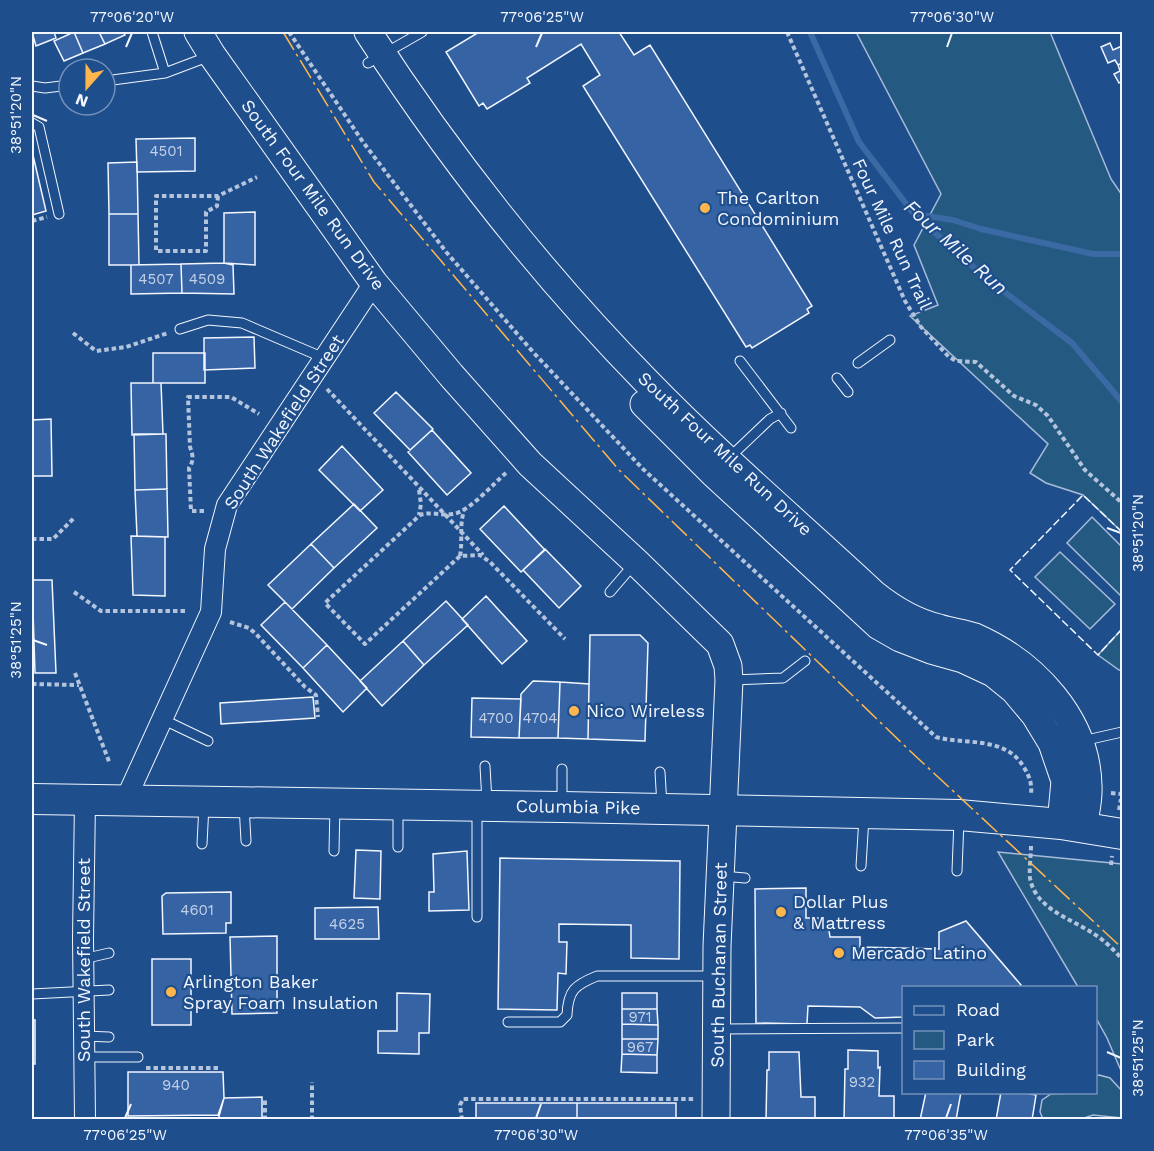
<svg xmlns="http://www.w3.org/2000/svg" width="1154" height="1151" font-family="'Work Sans',sans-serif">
<rect width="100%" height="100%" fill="#1f4e8c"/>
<path fill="#245a82" stroke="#a8bbd7" stroke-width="1.5" d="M856,32h194l61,147 11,16v337l-39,-37 -37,-12 -16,-10 18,-29 -138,-128 28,-11 -24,-60 27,-51z
M1092,517l30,30 -1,49 -54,-53z
M1060,552l55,52 -25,25 -55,-52z
M1122,629v41h-3l-21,-15z
M998,852l124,12v209l-15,-35 -11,-20v-30l-18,-1z
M1099,1075l11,3 12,13v27l-29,-3 -12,4h-38l-3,-7 2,-12 9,-6 45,-2v-16z"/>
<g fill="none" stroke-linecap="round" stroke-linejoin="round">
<path stroke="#3b69a3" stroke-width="6" d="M810,32l49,110 55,72 72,64 86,65 50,59
M915,214l38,6 28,9 112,25h29"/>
</g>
<path fill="#3563a3" stroke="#f2f6ff" stroke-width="1.5" d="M32,32h22l2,6 -20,8z
M74,32l9,21 -19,8 -10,-20z
M74,32h25l6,12 -22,9z
M99,32h24l2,3 -20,9z
M479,32h140l15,23 16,-10 162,261 -5,3 2,4 -57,35 -2,-3 -4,2 -163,-261 17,-11 -19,-31 -54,34 3,5 -43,26 -4,-6 -4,3 -33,-54z
M1110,43l3,7 9,-4v17l-4,2 -3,-5 -7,3 -7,-16z
M1122,63v18l-3,2 -5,-9 6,-3 -2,-6z
M195,138v33l-58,1 -1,-33z
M32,151l14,60 -14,4z
M137,162l1,52h-29l-1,-51z
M255,212v53l-31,-2v-50z
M109,214h29l1,51h-30z
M224,263l9,2 1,29 -52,-1 -1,-29z
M181,264l1,29 -51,1v-29z
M254,337l1,31 -51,2v-32z
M153,353h52v30h-52z
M131,383h30l2,51 -31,1z
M396,392l37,37 -23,21 -36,-37z
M51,419l1,57h-20v-56z
M432,430l39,43 -24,22 -39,-43z
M134,434h32l1,55 -32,1z
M342,446l41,44 -23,21 -41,-41z
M167,489l1,48 -31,-1 -2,-46z
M354,504l23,24 -43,40 -23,-24z
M504,506l41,44 -24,22 -41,-43z
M131,536l34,1v59l-32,-1z
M311,544l23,24 -42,41 -24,-24z
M545,549l36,37 -22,22 -36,-38z
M32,580h20l4,93h-21z
M486,596l41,45 -25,23 -40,-45z
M446,601l22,24 -44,40 -21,-24z
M285,602l42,43 -24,23 -42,-43z
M590,635h50l8,8 -3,98 -57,-2z
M403,641l21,24 -42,41 -22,-25z
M327,645l40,43 -24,24 -40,-44z
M533,681l27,1 -2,56h-39l2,-44z
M560,682l29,2 -1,55 -30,-1z
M313,697l2,21 -94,6 -1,-21z
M472,698l49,1 -2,39 -48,-1z
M356,850l25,1 -1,48 -26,-1z
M467,851l2,59 -40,1v-19h5l-1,-38z
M500,858l180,3 -1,98 -48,-1v-33l-72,-1v18h8l-1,32 -8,-1 -1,37 -59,-1z
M806,888v30h12l10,6 2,13h30v10l79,2v-17l27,-11 55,64 -3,3h-114v29l-29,1 -15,-11 -52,-1 -1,18 -51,-1 -1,-134z
M231,892v31h-5v10l-63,1 -1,-38 4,-3z
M378,907l1,32h-64v-31z
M277,936v77l-45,1 -2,-77z
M152,959h39v66h-39z
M397,993l33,1 -1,39h-10v21l-41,-1v-22h19z
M622,993h35v16h-35z
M622,1009h35l1,16 -36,-1z
M32,1020h3v44h-3z
M622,1024l36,1v14h-36z
M622,1039h36l-1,16 -35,-1z
M848,1050l30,1v17l2,-1 -1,29h15v24h-50l1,-51h3z
M769,1052h30l2,45h14v23h-49l1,-50h2z
M622,1054l35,1v18l-36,-1z
M128,1072h95l1,26 -6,17 -90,1z
M926,1092h35l-5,28h-36z
M1001,1092h20l15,3 -4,25h-36z
M262,1097v23h-44l6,-22z
M476,1103h101v17h-101z
M577,1103h99v17h-99z"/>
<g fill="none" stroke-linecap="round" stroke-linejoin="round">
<g stroke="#f2f6ff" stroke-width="11">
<path id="lane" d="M152,32l13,41
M368,63l54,-31
M105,81l60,-8 45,-17
M32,86l13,2 24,-3
M32,123l7,4 20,87
M180,329l28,-9 34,3 82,35
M740,361l51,67
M858,363l32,-23
M837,378l11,14
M730,457l40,-38 11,-6
M610,592l24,-28
M732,680l51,-2 22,-17
M162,719l46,22
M1082,741l40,-9
M485,766l2,36
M562,769v34
M660,772l2,34
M244,805l2,36
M398,807v40
M202,844l2,-39
M334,851l1,-45
M861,866l3,-49
M957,871l2,-51
M722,876l23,2
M477,917v-106
M83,959l26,-6
M32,994l77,-4
M508,1022h52l7,-7c1,-25 8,-30 30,-39h118
M719,1029l185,-1
M84,1036l25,1
M85,1057h53"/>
</g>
<g stroke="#f2f6ff" stroke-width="22">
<path id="street" d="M85,800l-2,138 2,182
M125,801l86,-189 4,-63 12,-44 147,-222"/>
</g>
<g stroke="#f2f6ff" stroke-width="29">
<path id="secondary" d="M198,32l14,23 162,228 77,92 79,89 106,98 84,82 8,22 1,14 -12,266 -1,174
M368,32c81,125 175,244 280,351 72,74 151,141 226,211 20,16 40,28 65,34 12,4 25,5 36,9 59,26 112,82 113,149 1,14 -3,28 -5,42
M644,404l69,69 166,153 21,12 31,12 32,9 30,14 21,17 21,25 17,28 13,38 -4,43"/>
</g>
<g stroke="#f2f6ff" stroke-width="32">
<path id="primary" d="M32,799l530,8 397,8 102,9 61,10"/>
</g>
<path stroke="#b3c4dc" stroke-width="4" stroke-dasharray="4.5 3" stroke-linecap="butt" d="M289,32l74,110 84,111 86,99 110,117 293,268c29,8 69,-1 87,29 7,11 9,17 8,30
M787,32l118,269 16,26 28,30 7,4 20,1 38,34 22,9 12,11 37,54 37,33
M218,196l-1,10 -11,6v39h-50v-55h62l39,-19
M32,221l15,-4
M73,333l23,18 30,-4 42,-14
M327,389l156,166
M506,473c-12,10 -37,39 -53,41 -12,2 -21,-3 -33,1l-95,88 40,41 95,-88 20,-1 10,7 75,77
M419,490l2,14 -2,11
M204,511h-13l-2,-43c5,-7 4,-13 1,-21l-2,-50h43l28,17
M32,539h21l21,-21
M460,556c3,-16 -1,-30 4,-45
M74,592l27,19h87
M230,622l19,6 7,6 49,53 11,8 2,22
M75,673l35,91
M32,684l47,1
M1111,793l11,1
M1119,810l2,-11
M1031,846c0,10 -2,22 -1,32 5,30 39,40 61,54 12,7 22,17 31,27
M1111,865l1,-9
M146,1068h73
M265,1120v-22
M312,1120v-38
M462,1120l-2,-15 3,-6h232"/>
<use href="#lane" stroke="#1f4e8c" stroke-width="9"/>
<use href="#street" stroke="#1f4e8c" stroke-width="20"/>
<use href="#secondary" stroke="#1f4e8c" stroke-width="27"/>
<use href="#primary" stroke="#1f4e8c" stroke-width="30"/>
<path stroke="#f2f6ff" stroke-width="1.5" stroke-dasharray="8 3" stroke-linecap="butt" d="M1122,532l-39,-37 -73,75 88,85 24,-26"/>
<path stroke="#ffb74d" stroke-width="1.5" stroke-dasharray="21 4.5 3 4.5" stroke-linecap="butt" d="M283,32l91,150 245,288 290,280 213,198"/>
</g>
<path fill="none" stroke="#f2f6ff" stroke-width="2" d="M126,47l6,-14M536,47l6,-14M947,47l5,-14M33,115l14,6M1107,528l14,5M33,640l14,5M1107,1052l14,6M125,1118l6,-14M536,1118l5,-14M946,1118l5,-14"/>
<g fill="#ffb74d" stroke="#1f4e8c" stroke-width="2">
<circle cx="705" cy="208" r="6"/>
<circle cx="574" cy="711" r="6"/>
<circle cx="781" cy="912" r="6"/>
<circle cx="839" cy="953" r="6"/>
<circle cx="171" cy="992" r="6"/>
</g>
<g text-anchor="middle" stroke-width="4.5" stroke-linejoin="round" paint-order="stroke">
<g font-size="15" fill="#c3d1e8">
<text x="166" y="156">4501</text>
<text x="156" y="284">4507</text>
<text x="207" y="284">4509</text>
<text x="496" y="723">4700</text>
<text x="540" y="723">4704</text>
<text x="197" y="915">4601</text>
<text x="347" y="929">4625</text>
<text x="640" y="1022">971</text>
<text x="640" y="1052">967</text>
<text x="862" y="1087">932</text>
<text x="176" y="1090">940</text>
</g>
<g font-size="18" fill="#f2f6ff" stroke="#1f4e8c">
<text transform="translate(313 195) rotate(54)" y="6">South Four Mile Run Drive</text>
<text transform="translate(892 234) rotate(65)" y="6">Four Mile Run Trail</text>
<text transform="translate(284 422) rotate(-57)" y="6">South Wakefield Street</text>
<text transform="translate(725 454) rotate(43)" y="6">South Four Mile Run Drive</text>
<text transform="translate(578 807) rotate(1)" y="6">Columbia Pike</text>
<text transform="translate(84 960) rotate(-90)" y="6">South Wakefield Street</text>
<text transform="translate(719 965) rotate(-89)" y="6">South Buchanan Street</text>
</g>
<g font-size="18" fill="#f2f6ff" stroke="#1f4e8c" text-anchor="start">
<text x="717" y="204">The Carlton<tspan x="717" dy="21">Condominium</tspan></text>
<text x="586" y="717">Nico Wireless</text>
<text x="793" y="908">Dollar Plus<tspan x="793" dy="21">&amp; Mattress</tspan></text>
<text x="851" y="959">Mercado Latino</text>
<text x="183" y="988">Arlington Baker<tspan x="183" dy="21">Spray Foam Insulation</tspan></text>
</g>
<g font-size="20" font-style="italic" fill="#f2f6ff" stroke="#1f4e8c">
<text transform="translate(956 247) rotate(42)" y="7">Four Mile Run</text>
</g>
</g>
<rect width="1154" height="1151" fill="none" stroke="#1f4e8c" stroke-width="66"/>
<rect x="902" y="986" width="195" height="108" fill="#1f4e8c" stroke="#7391ba" stroke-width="1.5"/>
<rect x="914" y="1006" width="30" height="9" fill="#1f4e8c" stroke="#7391ba" stroke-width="1.5"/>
<text x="956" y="1016" font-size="18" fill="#f2f6ff">Road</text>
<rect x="914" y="1031" width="30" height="18" fill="#245a82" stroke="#7391ba" stroke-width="1.5"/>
<text x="956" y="1046" font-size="18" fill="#f2f6ff">Park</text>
<rect x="914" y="1061" width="30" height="18" fill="#3563a3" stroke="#7391ba" stroke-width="1.5"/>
<text x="956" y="1076" font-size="18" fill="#f2f6ff">Building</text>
<g transform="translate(87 87) rotate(201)"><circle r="28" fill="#1f4e8c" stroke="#7391ba" stroke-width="1.5"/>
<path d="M0-4.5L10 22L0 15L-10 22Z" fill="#ffb74d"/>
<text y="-9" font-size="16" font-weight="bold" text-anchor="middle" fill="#f2f6ff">N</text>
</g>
<rect x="33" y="33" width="1088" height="1085" fill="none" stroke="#f2f6ff" stroke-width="2"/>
<g font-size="15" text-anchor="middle" fill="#f2f6ff">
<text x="132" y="22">77°06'20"W</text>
<text x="542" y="22">77°06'25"W</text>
<text x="952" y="22">77°06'30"W</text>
<text transform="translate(16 115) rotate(-90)" y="5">38°51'20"N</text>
<text transform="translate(1138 533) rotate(-90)" y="5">38°51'20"N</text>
<text transform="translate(16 640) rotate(-90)" y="5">38°51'25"N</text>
<text transform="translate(1138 1058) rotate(-90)" y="5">38°51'25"N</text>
<text x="125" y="1140">77°06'25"W</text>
<text x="536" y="1140">77°06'30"W</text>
<text x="946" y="1140">77°06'35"W</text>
</g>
</svg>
